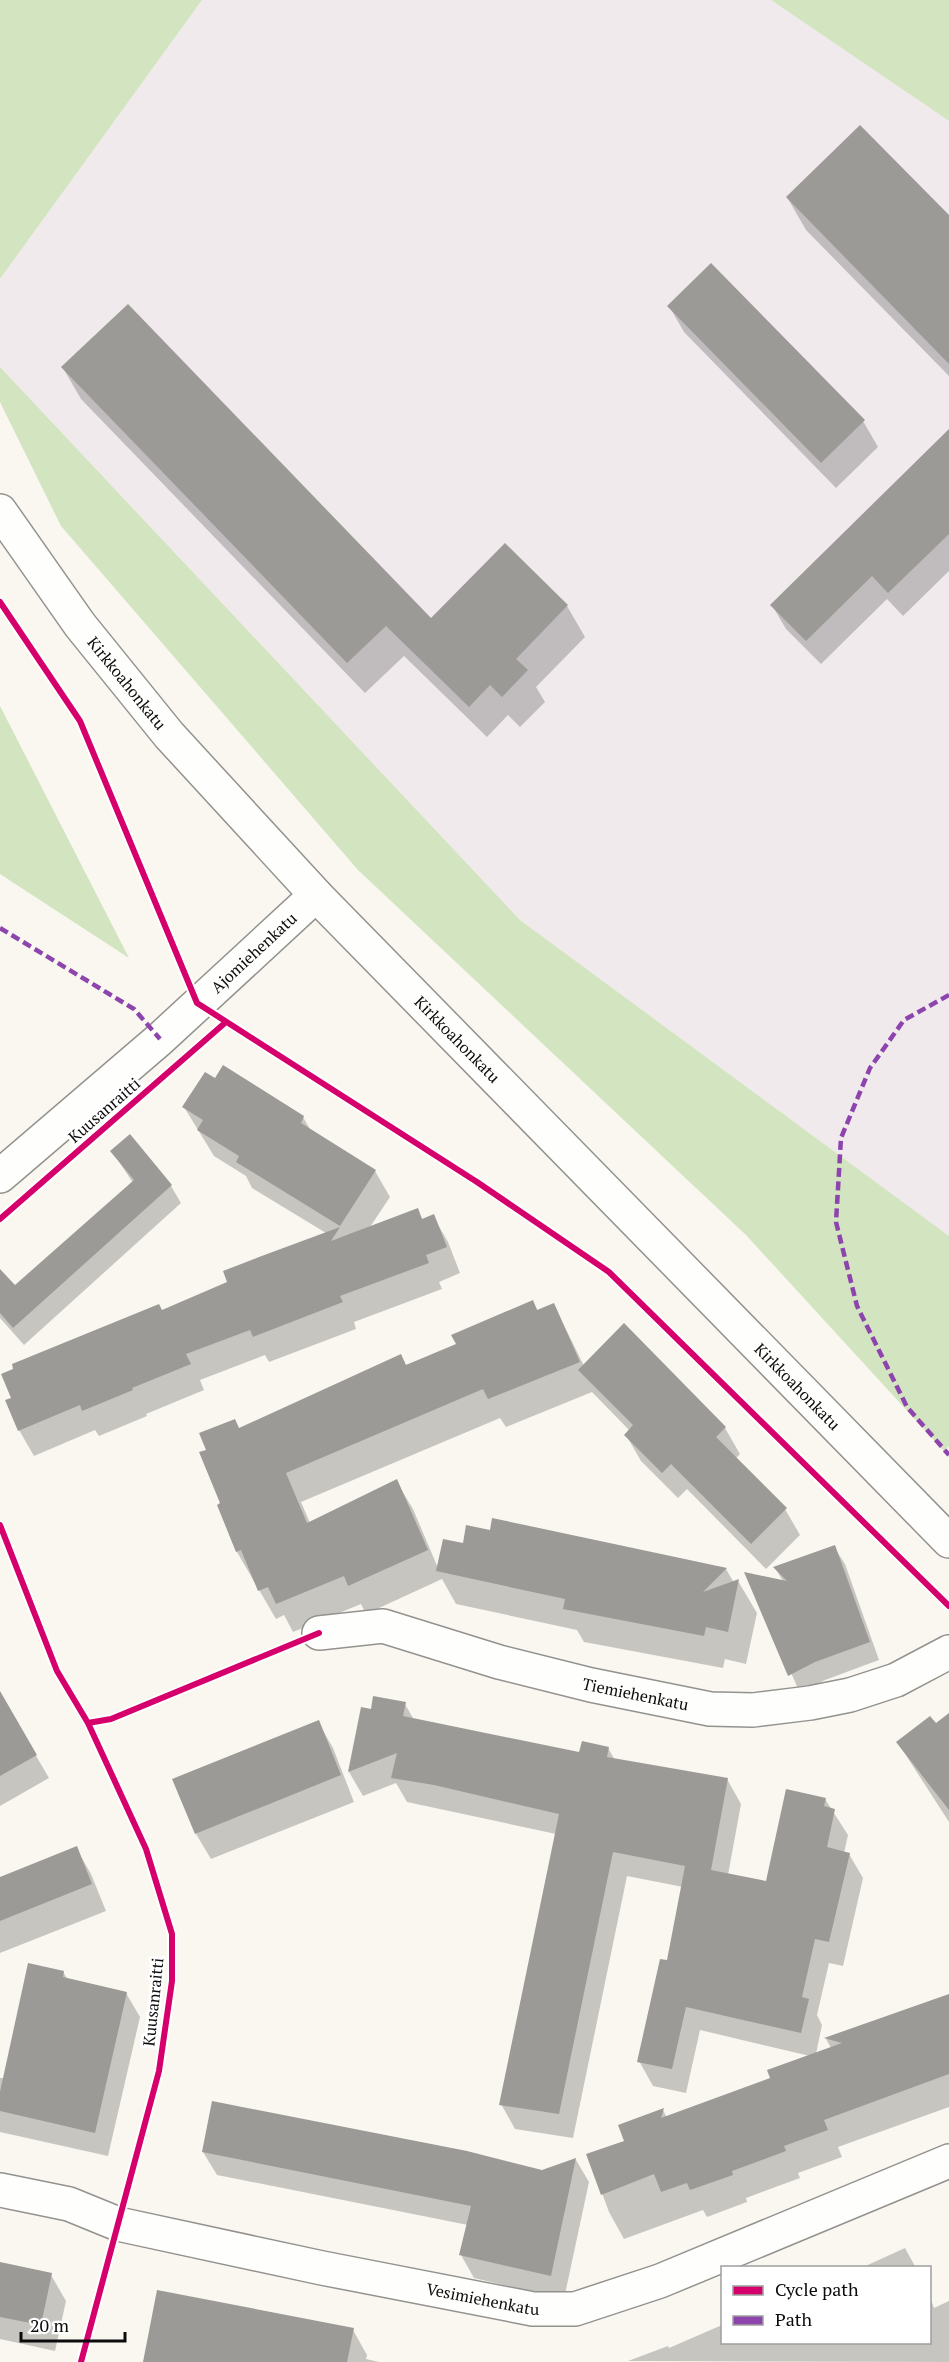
<svg xmlns="http://www.w3.org/2000/svg" width="949" height="2362" font-family="'PT Serif',serif">
<rect width="100%" height="100%" fill="#f9f7f0"/>
<path fill="#f0eaed" d="M202,0h569l178,121v1115l-429,-316 -520,-553v-88z"/>
<path fill="#d2e4c0" d="M0,0h202l-202,279z
M771,0h178v121z
M0,367l520,553 429,316v210l-5,5 -198,-216 -388,-365 -297,-344 -61,-124z
M0,706l129,252 -129,-84z"/>
<path fill="#0003" d="M787,197l162,21v158l-143,-146z
M669,306l194,115 15,26 -42,41 -152,-156z
M63,368l368,253 136,-15 18,31 -49,50 9,15 -25,25 -12,-12 -21,22 -83,-81 -39,37 -284,-294z
M949,432v139l-46,45 -16,-17 -66,65 -35,-35 -14,-24z
M184,1107l119,10 8,14 64,40 15,26 -20,30 47,-17 6,10 10,-4 15,26 12,31 -21,9 3,7 -88,33 2,7 -87,33 -4,-7 -65,25 4,10 -58,24 1,2 -48,20 -4,-6 -61,26 -15,-26 143,-119 67,-29 97,-49 -74,-45 -6,-12 -32,-20z
M112,1151l59,35 10,17 -157,142 -24,-27v-47l15,16 118,-104z
M533,1302l5,9 16,-6 30,61 141,62 15,26 -5,5 50,50 15,26 -34,34 -79,-80 -9,9 -37,-37 -15,-26 4,-4 -38,-39 -86,35 -6,-9 -199,84 9,21 86,-42 17,28 25,59 26,-23 27,-14 3,-11 232,49 8,14 4,-2 19,32 -11,51 -21,-5 -2,9 -139,-26 -7,-12 -121,-26 -14,-25 -76,35 -5,-10 -68,28 -9,-17 -8,4 -39,-67 -18,-46 3,-2 17,-75 219,-84z
M834,1547l11,17 34,96 -54,20 -25,13 -53,-119 36,7 -8,-13z
M405,1704l9,16 167,34 27,-6 7,12 112,19 14,25 -13,71 39,8 58,-84 23,36 -4,18 5,1 14,24 -20,88 -14,-3 -12,52 5,10 -6,29 15,-6 -5,-9 123,-44v112l-111,40 4,10 -44,16 2,5 -54,20 1,4 -40,15 -4,-7 -79,29 -15,-27 -21,-57 38,-14 37,-31 4,8 105,-39 38,-23 -110,-26 -14,63 -33,-7 -14,-25 29,-99 15,-75 -56,-11 -54,262 -58,-9 -14,-25 55,-270 -149,-32 -11,-19 -33,13 -14,-24 13,-63 10,2z
M949,1714v108l-51,-79 37,-18z
M14,1718l35,60 -49,28v-80z
M318,1722l15,26 21,54 -143,57 -15,-25z
M76,1848l15,26 15,37 -106,42v-75z
M63,1972l5,8 58,13 14,24 -32,139 -108,-24v-54h4z
M203,2152l339,20 34,-12 13,22 -25,117 -90,-21 -13,-23 7,-30 -251,-50z
M905,2248l11,20h-55z
M0,2264l51,11 15,26 -11,50 -55,-12z
M930,2297l4,11 15,-7v61l-321,-1 40,-15 1,2 53,-23v17h208z
M353,2330l14,25 -1,4 13,3h-234z"/>
<path fill="#9c9a96" d="M860,125l89,90v149l-163,-167z
M711,263l154,157 -44,43 -154,-157z
M128,304l303,314 74,-75 63,62 -52,54 12,11 -26,27 -12,-12 -21,22 -83,-81 -39,37 -286,-296z
M949,429v105l-61,59 -16,-17 -66,65 -36,-36z
M223,1065l81,51 -3,7 75,47 -36,56 -104,-64 3,-6 -42,-26 6,-10 -21,-13 23,-35 10,6z
M130,1134l42,51 -159,143 -13,-15v-44l15,16 119,-105 -24,-29z
M418,1208l4,11 12,-5 13,33 -21,8 3,8 -89,33 3,6 -90,35 -3,-7 -64,24 5,10 -59,24 1,2 -51,21 -2,-6 -62,26 -13,-31 6,-2 -10,-24 12,-5 -1,-5 147,-60 3,6 65,-28 -4,-11 36,-14 81,-30 -9,14z
M533,1300l4,10 17,-7 26,59 -92,37 -5,-10 -197,84 21,50 90,-44 31,71 -80,36 -4,-10 -68,28 -8,-17 -10,4 -17,-41 -5,2 -19,-47 3,-2 -21,-51 7,-2 -7,-17 36,-14 4,9 162,-74 5,11 50,-21 -5,-9z
M624,1323l102,104 -10,10 71,71 -36,36 -80,-80 -9,9 -38,-38 9,-10 -55,-55z
M492,1518l235,50 -24,24 36,-13 -11,53 -22,-5 -2,9 -141,-27 2,-10 -129,-28 7,-32 20,4 3,-18 24,5z
M835,1545l35,97 -55,20 -27,14 -44,-104 43,9 -14,-14z
M0,1691l37,64 -37,21z
M373,1696l33,6 -3,14 176,36 3,-11 27,6 -2,10 121,21 -17,92 55,11 20,-92 40,9 -2,8 11,3 -8,38 23,6 -21,89 -14,-3 -13,58 7,2 -8,34 -115,-26 -14,62 -35,-7 23,-103 7,1 18,-94 -72,-14 -54,262 -60,-9 60,-291 -125,-29 -43,-7 6,-25 -49,19 13,-65 10,2z
M949,1713v97l-53,-68 34,-26 6,7z
M319,1720l22,55 -146,59 -23,-55z
M77,1846l15,38 -92,37v-44z
M28,1963l36,8 -1,6 64,15 -32,141 -95,-22v-19z
M949,1994v80l-125,46 4,10 -44,16 2,5 -54,20 1,4 -43,15 -3,-7 -26,9 -7,-18 -53,21 -15,-41 38,-13 -6,-16 46,-17 -3,10 109,-40 -3,-8 75,-27 -18,-5z
M212,2101l255,50 75,19 34,-12 -25,118 -92,-21 12,-49 -269,-54z
M0,2262l52,11 -11,52 -41,-8z
M157,2290l197,38 -7,34h-204z"/>
<g fill="none" stroke-linecap="round" stroke-linejoin="round">
<g stroke="#93928f" stroke-width="36">
<g id="minor">
<path id="s1" d="M0,1176l160,-137 156,-144"/>
<path id="s2" d="M319,1633l64,-7 116,36 92,23 119,24 43,1 57,-7 40,-8 46,-15 53,-28"/>
<path id="s3" d="M0,2190l69,14 49,20 204,44 211,41h42l85,-28 289,-120"/>
</g>
</g>
<g stroke="#93928f" stroke-width="36">
<g id="tertiary">
<path id="s4" d="M0,511l80,114 89,110 147,160 633,646"/>
</g>
</g>
<use href="#minor" stroke="#fefefd" stroke-width="33"/>
<use href="#tertiary" stroke="#fefefd" stroke-width="33"/>
<path stroke="#8e44ad" stroke-width="4.5" stroke-dasharray="9 4.5" stroke-linecap="butt" d="M0,928l134,81 26,30
M949,995l-45,25 -34,48 -29,70 -5,84 21,84 50,101 42,48"/>
<g stroke="#fff" stroke-width="10">
<path id="cycleway" d="M0,602l80,119 117,282 280,179 132,90 340,334
M0,1219l226,-197
M0,1525l57,146 31,52 58,126 26,85v47l-13,90 -78,291
M88,1723l23,-4 208,-86"/>
</g>
<use href="#cycleway" stroke="#d6006c" stroke-width="6"/>
</g>
<g text-anchor="middle" stroke-width="6" stroke-linejoin="round" paint-order="stroke">
<g font-size="16" fill="#0c0c0c" stroke="#fff">
<text dy="6" stroke="none"><textPath href="#s4" startOffset="214">Kirkkoahonkatu</textPath></text>
<text dy="6" stroke="none"><textPath href="#s1" startOffset="338">Ajomiehenkatu</textPath></text>
<text dy="6" stroke="none"><textPath href="#s4" startOffset="700">Kirkkoahonkatu</textPath></text>
<text transform="translate(104 1110) rotate(-41)" y="6">Kuusanraitti</text>
<text dy="6" stroke="none"><textPath href="#s4" startOffset="1186">Kirkkoahonkatu</textPath></text>
<text dy="6" stroke="none"><textPath href="#s2" startOffset="326">Tiemiehenkatu</textPath></text>
<text transform="translate(153 2002) rotate(-84)" y="6">Kuusanraitti</text>
<text dy="6" stroke="none"><textPath href="#s3" startOffset="496">Vesimiehenkatu</textPath></text>
</g>
</g>
<rect x="721" y="2266" width="210" height="78" fill="#ffffff" stroke="#9e9e9e" stroke-width="1.5"/>
<rect x="733" y="2286" width="30" height="9" fill="#d6006c" stroke="#9e9e9e" stroke-width="1.5"/>
<text x="775" y="2296" font-size="18" fill="#0c0c0c">Cycle path</text>
<rect x="733" y="2316" width="30" height="9" fill="#8e44ad" stroke="#9e9e9e" stroke-width="1.5"/>
<text x="775" y="2326" font-size="18" fill="#0c0c0c">Path</text>
<path d="M21 2332v9h104v-9" fill="none" stroke="#0c0c0c" stroke-width="3"/>
<text x="30" y="2332" font-size="18" fill="#0c0c0c" stroke="#ffffff" stroke-width="4.5" paint-order="stroke">20 m</text>
</svg>
